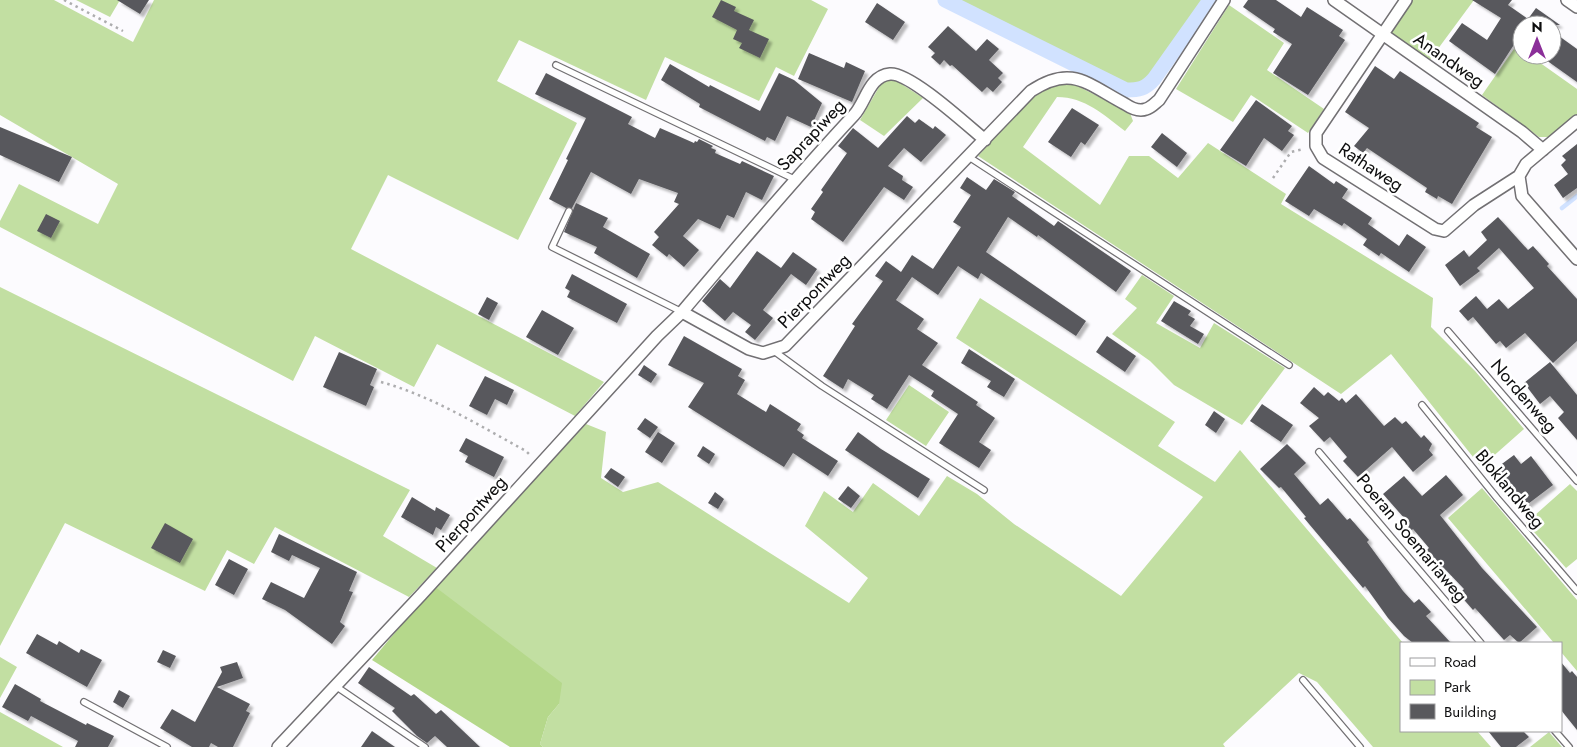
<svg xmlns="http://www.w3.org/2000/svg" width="1577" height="747" font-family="Jost,sans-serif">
<defs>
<filter id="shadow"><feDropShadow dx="3.5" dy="3.5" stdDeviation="1" flood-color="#0004"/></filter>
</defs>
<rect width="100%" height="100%" fill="#fcfbfe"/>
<path fill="#c2dfa2" d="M0,0h54l79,42 21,-42h657l17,9 -34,67 -18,-9 -17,34 -94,-44 -19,43 -127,-60 -22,41 80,42 -59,117 -130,-65 -37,74 253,133 -29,34 -138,-72 -23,43 -99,-51 -22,45 -293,-154v-6l19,-37 79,40 20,-40 -118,-69z
M76,0h44l-10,17z
M945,0h265l-56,79c-9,10 -15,11 -28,11z
M1412,0h62l-45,61 -41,-30z
M1229,5l55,38 -17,27 57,39 -16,24 -57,-38 -18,27 -57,-33z
M1516,46l6,4v5h7l48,34v25l-29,23h-9l-57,-42z
M894,79l29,19 -39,38 -24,-16 22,-38z
M1070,82l60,31 3,8 -8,10c-21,-16 -40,-34 -68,-34l-34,50 77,58 29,-49h20l29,22 30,-35 78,51 -5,10 152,94 -2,29 44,44 49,58 -43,38 -90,-113 -50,40 -363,-238 57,-63 17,-10z
M1142,275l32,21 -18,27 44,25 14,-25 71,45 -43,57 -68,-40 -24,-24 -38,-27 25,-26 -12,-9z
M0,287l410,203 -27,46 54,32 -28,29 -134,-70 -21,37 -27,-14 -22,41 -140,-68 -65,123z
M980,298l195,124 -17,24 57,36 25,-32 163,193h-2v88h76l14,16h-118l-56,-65 -18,-9 -76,71 2,3h-682l-3,-3 8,-27 11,-13 -125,-118 152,-162 20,8 -5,46 22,14 35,-10 191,121 19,-25 -63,-52 19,-35 29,21 20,-29 46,33 28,-40 30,18 37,30 107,72 82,-99 -247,-159z
M909,385l40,27 -23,34 -40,-26z
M1570,484l7,7v68l-11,9 -40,-45z
M1482,488l95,112v71l-16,-19v-9h-7l-106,-125z
M0,657l17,10 -17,31z
M0,712l63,35h-63z
M1549,732l13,15h-32z"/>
<path fill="#b5d88b" d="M434,586l128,97 -3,21 -11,13 -8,27 3,3h-33l-138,-87z"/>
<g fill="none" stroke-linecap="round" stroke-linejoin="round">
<path stroke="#d1e2ff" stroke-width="4.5" d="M1562,208l15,-12"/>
<path stroke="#d1e2ff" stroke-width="15" d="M945,0l181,90c13,0 19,-1 28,-11l56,-79"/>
</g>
<path fill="#59595d" filter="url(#shadow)" d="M117,0h32l-9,14z
M721,0l15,7 -2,4 20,9 -5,10 20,9 -9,19 -21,-10 3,-5 -9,-4 4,-9 -25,-13z
M1248,0h28l25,17 6,-10 36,23 -4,6 6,4 -37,55 -35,-22 19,-29 -19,-12 2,-3 -32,-22z
M1472,0h40l-4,5 20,14 8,-11 24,17h-38v18l-5,-3 -22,34 -46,-33 13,-18 25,17 14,-22z
M877,3l28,19 -12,18 -28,-18z
M948,26l28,25 11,-12 12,10 -10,11 14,13 -5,5 4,4 -9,10 -6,-5 -5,5 -30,-27 -2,1 -6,-6 -4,5 -9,-8 4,-4 -7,-6z
M1552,31l25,18v33l-31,-22 6,-5z
M809,53l35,15 2,-6 19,9 -13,31 -54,-23z
M670,64l39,23 1,-2 50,26 19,-38 15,7 28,23 -11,24 -24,-11 -12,25 -8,-4 -2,4 -66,-34 1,-3 -39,-24z
M1375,66l19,13 6,-8 79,52 -3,4 16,10 -40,67 -14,-8 -1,3 -12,-7 2,-4 -60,-40 -4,5 -9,-7 15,-18 -24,-16z
M546,73l86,44 -4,7 27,14 5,-10 34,15 1,-2 2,1 2,-3 14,7 -2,2 5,2 -1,3 25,11 2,-3 32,15 -12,24 -16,-8 -12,26 -7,-3 -7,14 -22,-10 -15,17 16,14 -15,17 -15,-13 -2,3 -15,-12 7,-8 -5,-5 25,-28 -5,-2 4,-9 -39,-14 -8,15 -40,-22 -19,36h-6l-17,-9 19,-39 -2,-1 20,-41 -51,-24z
M1256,100l36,26 -4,5 6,4 -12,16 -18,-13 -18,28 -26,-16z
M1072,108l27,17 -14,20 -4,-3 -10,15 -23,-15z
M907,116l8,7 4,-4 14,10 2,-3 11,9 -25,27 -17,-14 -16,18 15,10 -1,4 11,7 -9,13 -20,-13 -41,55 -32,-23 4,-7 -4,-3 12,-17 -2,-2 26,-37 -9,-7 15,-18 25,20z
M0,127l72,30 -13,25 -59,-27z
M1162,133l25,20 -10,14 -26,-20z
M1577,144v44l-14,10 -9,-13 14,-11 -7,-9 5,-5 -4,-4z
M1309,166l25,18 2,-3 12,8 -6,9 30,20 -4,6 31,22 8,-12 19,13 -17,25 -28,-19 -2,3 -16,-11 4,-6 -23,-16 -2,3 -28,-17 -5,7 -24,-15z
M967,177l19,13 8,-11 21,13 -3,4 42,30 4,-5 73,50 -15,21 -78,-57 -1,2 -29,-20 -22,35 100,69 -10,15 -95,-63 -3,6 -20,-13 -20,29 -26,-18 -16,23 28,19 -7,10 21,14 -16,22 56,37 -2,3 19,13 -16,24 12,8 -12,18 -40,-25 19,-29 -27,-18 3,-5 -25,-16 -22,34 -16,-10 3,-4 -26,-16 -5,10 -20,-13 32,-50 -3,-2 31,-43 -8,-5 11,-15 15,11 11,-17 21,14 28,-42 -8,-5 18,-27 -11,-7z
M576,203l32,15 -5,9 47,27 -13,24 -43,-25 3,-6 -33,-15z
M46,214l14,7 -9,17 -14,-7z
M1498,217l30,33 5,-4 16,18 -2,2 30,33v42l-24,22 -28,-30 -19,15 -6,-7 -4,3 -23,-27 -5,4 -9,-10 17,-15 11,13 12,-10 9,10 26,-21 -35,-40 -22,20 3,3 -20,15 -15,-21 19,-15 5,7 18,-17 -6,-8z
M757,251l24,17 12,-16 24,17 -11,16 -15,-11 -28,36 10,8 -18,22 -10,-8 6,-7 -18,-13 -8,9 -23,-20 18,-22 10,9z
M572,274l55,30 -10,19 -50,-26 3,-6 -5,-3z
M487,297l11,6 -9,17 -11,-6z
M1174,301l17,10 -3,4 7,4 -5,7 14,8 -6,10 -37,-23z
M542,310l32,18 -16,27 -32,-18z
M684,336l58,33 -4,7 7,4 -8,14 29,18 4,-8 31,20 -4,6 7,5 -2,3 36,23 -10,15 -35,-23 -9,14 -96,-60 16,-24 -36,-18z
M1107,336l29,20 -11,16 -29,-20z
M969,349l46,30 -11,18 -17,-10 4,-6 -30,-18z
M339,352l38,17 -7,16 4,2 -8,19 -43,-19z
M1550,362l27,33v45l-19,-22 6,-6 -14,-16 -10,8 -16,-21z
M644,365l13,9 -6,9 -13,-8z
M485,376l29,14 -7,15 -12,-6 -8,16 -18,-9z
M1314,387l10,9 4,-4 11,9 3,-3 4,5 10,-9 28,32 11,-9 7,7 4,-3 15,17 3,-3 8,9 -3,6 4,5 -20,17 -21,-25 -34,30 -15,-16 4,-4 -17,-20 -6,5 -15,-16 10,-8 -19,-15z
M1262,404l31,21 -12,17 -31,-21z
M1214,411l11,8 -9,14 -11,-8z
M645,418l13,9 -8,11 -13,-9z
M658,432l17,11 -13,20 -17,-11z
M858,432l23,17 49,30 -12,19 -73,-48z
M466,438l38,19 -10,20 -29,-15 3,-6 -9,-5z
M1287,444l19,19 -12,11 26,31 8,-7 19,22 3,-2 19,22 -2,2 36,49 11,12 5,-4 12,13 -5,4 25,27h-38l-9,-7 -16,-18 -23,-32 -2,2 -59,-70 2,-1 -25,-30 -2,1 -19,-19z
M703,446l12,8 -6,10 -12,-8z
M1514,455l7,9 10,-8 22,29 -29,22 -29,-38z
M611,468l14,9 -7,10 -14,-10z
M1446,475l17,20 -23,20 42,53 55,59 -18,16 -9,-8 -6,5 -29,-32 -2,2 -14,-16 5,-5 -22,-23 -3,2 -14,-17 4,-3 -16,-19 -2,2 -9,-10 3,-2 -22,-25 21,-18 18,20z
M848,486l12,10 -9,12 -13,-9z
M715,492l9,7 -6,10 -10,-6z
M412,497l23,14 1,-4 14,8 -9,15 -5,-3 -3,8 -32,-18z
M165,523l28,16 -13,24 -29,-15z
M279,534l78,38 -8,19 4,1 -13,30 5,4 -13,18 -47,-34 -23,-11 9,-17 33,16 16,-30 -28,-13 -3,6 -18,-9z
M229,559l19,10 -14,26 -19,-10z
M37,634l20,11 2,-4 20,12 2,-4 21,11 -15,27 -61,-34z
M163,650l13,6 -6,12 -13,-6z
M237,662l6,16 -26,9 33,17 -4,7 4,2 -17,34h-15l-7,-4 -2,4h-17l-32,-19 12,-19 23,13 27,-50 -2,-5z
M1561,662l9,11 2,-2 5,6v53l-16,-20z
M369,667l42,29 3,-2 22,20 5,-4 39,37h-33l-12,-11 -8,7 -10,-7 -25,-25 3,-3 -37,-25z
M15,684l26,15 -1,2 46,24 1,-2 27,13 -6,11h-33l3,-6 -47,-25 -3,5 -26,-14z
M119,690l11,6 -7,12 -10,-6z
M372,731l23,16h-34z
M1488,731h35l6,6 -13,10h-15z"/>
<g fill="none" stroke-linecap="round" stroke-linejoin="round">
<g stroke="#727073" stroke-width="8">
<path id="service" d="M556,65l238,114
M969,157l320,208
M569,211l-17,36 130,65
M1448,331l129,150
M774,351l48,35 162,104
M1422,405l75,93 80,93
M1319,452l162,191
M1303,680l57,67
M334,685l91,62
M84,702l83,45
M1555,731l14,16"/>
</g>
<g stroke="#727073" stroke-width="14">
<path id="minor" d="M1334,0l188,132 21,18
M1406,0l-90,133v13l7,12 112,71 9,2 30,-26 45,-29 7,-12 51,-43
M1567,0l10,7
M1519,176l3,20 55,63
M682,312c57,-67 112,-133 172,-197 12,-13 15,-39 36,-41 20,-2 78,52 95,66
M278,747l143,-152 236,-259 25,-24 67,37 14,4 22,-7 246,-255c41,-27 56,-7 94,13 6,4 14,8 21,5 5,-1 9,-6 13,-9l65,-100"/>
</g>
<path stroke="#adadaf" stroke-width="2.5" stroke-dasharray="2.5 4" stroke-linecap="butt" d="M64,0l59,31
M1273,178l18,-26 13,-3
M381,382c51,14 99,44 145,69l5,5"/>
<use href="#service" stroke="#fff" stroke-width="5.5"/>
<use href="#minor" stroke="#fff" stroke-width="11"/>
</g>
<g text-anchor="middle" stroke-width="5" stroke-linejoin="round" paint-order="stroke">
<g font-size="18" fill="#0d0d0e" stroke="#fff">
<text transform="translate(1449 60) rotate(35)" y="6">Anandweg</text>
<text transform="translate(811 135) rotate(-47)" y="6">Saprapiweg</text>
<text transform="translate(1371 167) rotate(33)" y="6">Rathaweg</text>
<text transform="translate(814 291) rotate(-46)" y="6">Pierpontweg</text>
<text transform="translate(1524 396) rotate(49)" y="6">Nordenweg</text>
<text transform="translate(1510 489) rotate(50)" y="6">Bloklandweg</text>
<text transform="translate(471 514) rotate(-48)" y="6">Pierpontweg</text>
<text transform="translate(1412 538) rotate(50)" y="6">Poeran Soemariaweg</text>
</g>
</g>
<rect x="1400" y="642" width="162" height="90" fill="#ffffff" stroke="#9e9e9f"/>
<rect x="1410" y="658" width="25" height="8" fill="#ffffff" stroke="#9e9e9f"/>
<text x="1444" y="667" font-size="15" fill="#0d0d0e">Road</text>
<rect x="1410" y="680" width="25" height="15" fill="#c2dfa2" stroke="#9e9e9f"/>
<text x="1444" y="692" font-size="15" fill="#0d0d0e">Park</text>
<rect x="1410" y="704" width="25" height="15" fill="#59595d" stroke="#9e9e9f"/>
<text x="1444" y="717" font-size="15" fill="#0d0d0e">Building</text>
<g transform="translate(1537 40)"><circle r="24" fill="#ffffff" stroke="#9e9e9f"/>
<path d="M0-4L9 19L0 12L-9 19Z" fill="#8b2f99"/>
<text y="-8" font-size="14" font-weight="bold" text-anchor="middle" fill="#0d0d0e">N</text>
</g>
</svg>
